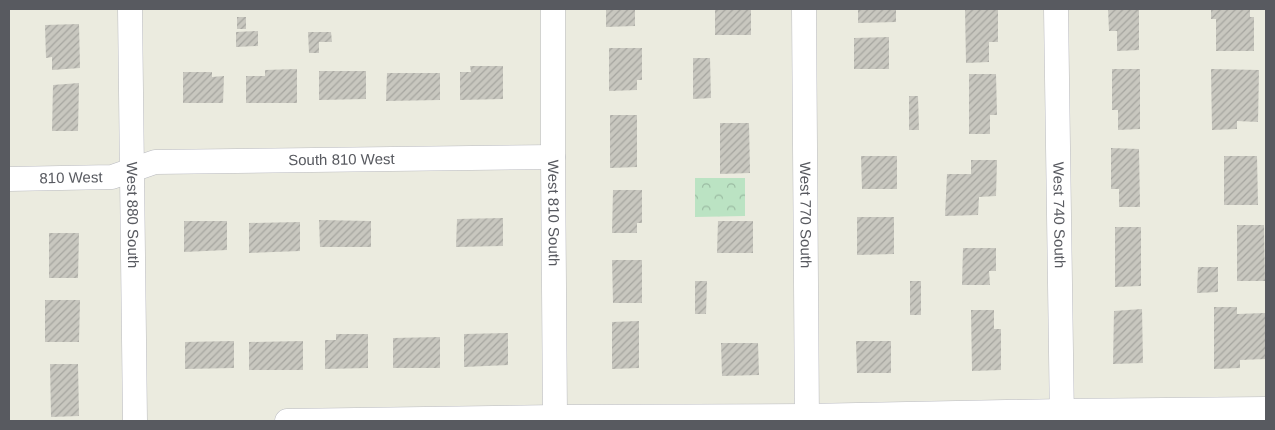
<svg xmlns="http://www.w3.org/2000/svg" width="1275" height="430" font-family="Helvetica,sans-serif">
<defs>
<pattern id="forest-crowns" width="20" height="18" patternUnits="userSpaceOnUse" patternTransform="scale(1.25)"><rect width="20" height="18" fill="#bbe3c3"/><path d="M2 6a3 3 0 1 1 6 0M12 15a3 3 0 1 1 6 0" fill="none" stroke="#9bbba2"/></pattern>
<pattern id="building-hatch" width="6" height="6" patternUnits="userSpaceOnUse" patternTransform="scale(1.25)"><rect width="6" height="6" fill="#c8c7bf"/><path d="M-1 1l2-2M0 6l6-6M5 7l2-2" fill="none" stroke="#a5a59f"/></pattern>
</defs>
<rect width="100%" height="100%" fill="#ebebdf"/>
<path fill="url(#forest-crowns)" d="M695,178h50v38l-50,1z"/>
<path fill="url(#building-hatch)" d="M606,9h29v17l-29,1z
M715,9h36v26h-36z
M858,9h38v13l-38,1z
M965,9h33v33h-9v20l-23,1z
M1108,9h31v41l-22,1v-20h-8z
M1211,9h39v8h4v34h-38v-32h-5z
M237,17h9v12h-9z
M79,24l1,44 -28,2v-13l-6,1 -1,-33z
M258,31v15l-22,1v-15z
M308,32h23l1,10h-13v11h-10z
M889,37v32h-35v-31z
M609,48h33v32h-5v10l-28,1z
M693,58h17l1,40 -18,1z
M470,66h33v33l-43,1v-28h11z
M297,69v34h-51v-27h19v-6z
M1112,69h28v60l-22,1v-20h-6z
M1211,69l48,1 -1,52 -21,-1v8l-25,1z
M319,71h47v28l-47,1z
M183,72h29v5l12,-1 -1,27h-40z
M387,73h53v27l-54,1z
M969,74h27l1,41h-7v19h-21z
M79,83l-1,48h-26l1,-46z
M909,96h9l1,34h-10z
M610,115h27v52l-27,1z
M720,123h29l1,50 -30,1z
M1111,148l28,1 1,58h-21v-18h-8z
M861,156h36v33h-35z
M1224,156h33l1,49h-34z
M971,160h26l-1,36 -17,1 -1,18 -33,1 2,-42h24z
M613,190h29v33h-5v10h-25z
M857,217h37v37l-37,1z
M503,218v28l-47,1 1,-28z
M319,220l52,1v26h-51z
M184,221h43v29l-43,2z
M718,221h35v32h-36z
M300,222v29l-51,2v-30z
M1237,225h27l1,56h-28z
M1115,227h26v59l-26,1z
M49,233h30l-1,45h-29z
M963,248h33v23h-7l1,14h-28z
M612,260h30v43h-29z
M1198,267h20v25l-21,1z
M695,281h12l-1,33h-11z
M910,281h11v34h-11z
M45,300h35l-1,42h-34z
M1214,307h23v7l28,-1 1,46 -26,1v8l-26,1z
M1142,309l1,54 -30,1 1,-53z
M971,310h23v19h7v41l-29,1z
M639,321v47l-27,1v-47z
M508,333v32l-44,2v-33z
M336,334h32v34l-43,1v-29h11z
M440,337v31h-47v-30z
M234,341v27l-49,1v-27z
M303,341v29h-54v-28z
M856,341h35v32h-34z
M721,343h37l1,32 -37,1z
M50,364h28l1,52 -28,1z"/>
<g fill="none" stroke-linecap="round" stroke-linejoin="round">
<g stroke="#babbc1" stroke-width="25">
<g id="minor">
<path id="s1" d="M130,9l5,412"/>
<path id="s2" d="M553,9v148l2,260"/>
<path id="s3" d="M804,9l3,412"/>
<path id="s4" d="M1056,9l6,412"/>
<path id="s5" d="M9,179l103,-2 43,-15 398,-5"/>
<path d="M287,421l268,-4 252,-1 255,-5 204,-2"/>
</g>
</g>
<use href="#minor" stroke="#fff" stroke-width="24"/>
</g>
<g text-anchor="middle" stroke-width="4" stroke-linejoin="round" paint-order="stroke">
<g font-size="15" fill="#585a60" stroke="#fff">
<text dy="5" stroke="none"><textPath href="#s5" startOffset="335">South 810 West</textPath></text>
<text dy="5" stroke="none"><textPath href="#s5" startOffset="62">810 West</textPath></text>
<text dy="5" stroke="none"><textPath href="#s2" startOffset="204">West 810 South</textPath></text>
<text dy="5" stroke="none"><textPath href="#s1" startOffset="206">West 880 South</textPath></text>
<text dy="5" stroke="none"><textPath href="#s3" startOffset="206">West 770 South</textPath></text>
<text dy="5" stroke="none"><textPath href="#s4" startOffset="206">West 740 South</textPath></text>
</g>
</g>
<rect width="1275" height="430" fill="none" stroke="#585a60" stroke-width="20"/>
</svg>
